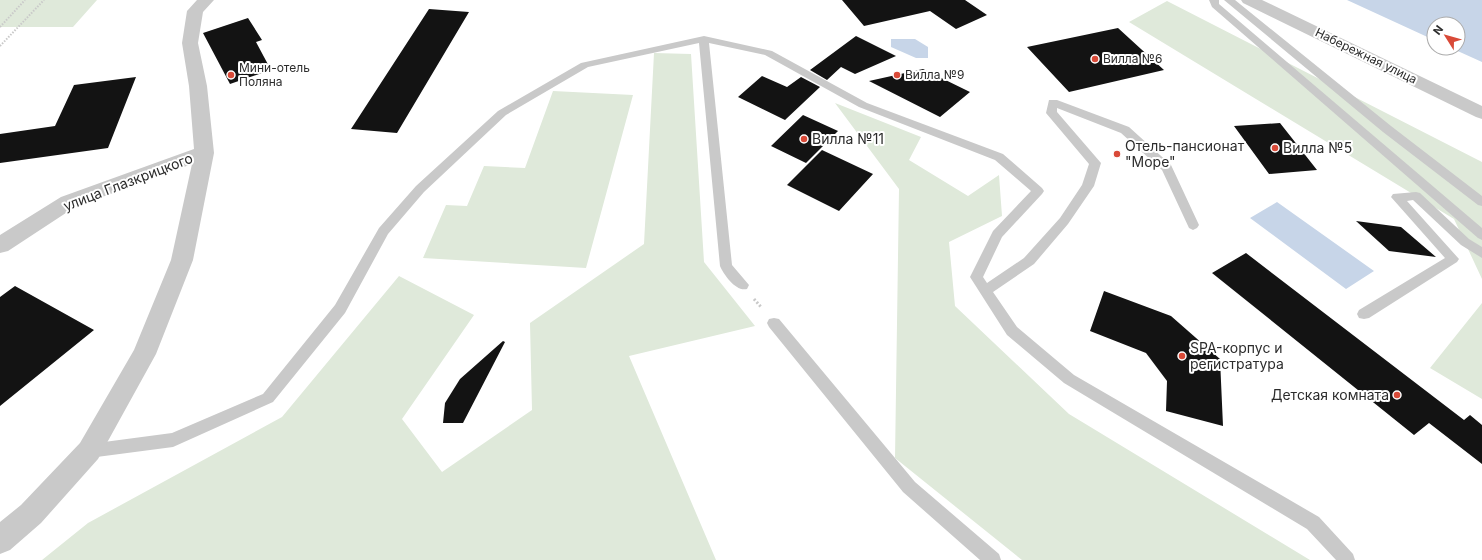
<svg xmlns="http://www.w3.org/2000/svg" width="1482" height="560" font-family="Inter,sans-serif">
<rect width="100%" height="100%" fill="#fff"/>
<path fill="#dfe9da" d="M0,0h97l-24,27h-73z
M1167,1l315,161v117l-28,-60 -325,-197z
M654,53l37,1 13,208 51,64 -126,30 87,204h-674l46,-37 194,-106 117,-141 75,39 -72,104 40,53 90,-62 -2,-87 114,-79z
M553,91l80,4 -47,173 -163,-10 23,-53 21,1 17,-40 41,2z
M835,103l86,34 -12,23 59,36 31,-21 3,41 -53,26 6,64 114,108 241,146h-288l-127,-102 4,-269z
M1482,303v96l-52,-31z"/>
<path fill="#c7d5e8" d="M1347,0h135v62l-31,-14h7v-24h-24v16z
M891,39h24l13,8v11h-12l-25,-11z
M1277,202l97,69 -28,18 -96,-71z"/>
<path fill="#131313" d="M842,0h123l22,15 -31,14 -26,-18 -66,15z
M429,9l40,3 -72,121 -46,-4z
M248,18l14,22 -6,2 15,28 -41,14 -27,-51z
M1118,28l46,42 -95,22 -42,-45z
M856,36l40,20 -41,18 -14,-7 -14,13 -17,-10z
M923,69l47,23 -30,25 -71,-36z
M762,76l25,11 14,-10 19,10 -35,33 -47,-23z
M136,77l-28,71 -108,15v-29l55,-8 19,-41z
M803,115l35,16 -32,32 -35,-17z
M1280,123l37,47 -48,4 -35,-48z
M822,150l51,24 -34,37 -52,-26z
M1356,221l45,6 35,30 -47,-6z
M1246,253l218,167 6,-5 12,10v39l-53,-41 -15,12 -202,-162z
M15,286l79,44 -94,76v-109z
M1104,291l67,25 49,43 3,67 -57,-15 1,-30 -21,-28 -56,-22z
M503,341l2,1 -42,81h-20l2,-20 15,-24z"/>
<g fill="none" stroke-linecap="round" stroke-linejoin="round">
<path stroke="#c9c9c9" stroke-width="2" stroke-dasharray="1.5 1.5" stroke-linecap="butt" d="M0,27l25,-27
M0,46l44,-46"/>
<path stroke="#c9c9c9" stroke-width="3" stroke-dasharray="2 2" stroke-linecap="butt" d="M754,299l7,8"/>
<path fill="#c9c9c9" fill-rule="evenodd" d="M1209,0h10v4l263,224v12l-4,-2 -266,-231z
M1224,0h11l156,126 91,70v10l-4,-1 -95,-73z
M704,36l68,15 95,52 136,51 39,34 2,3 -2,3 -40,43 -19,40 4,6 37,-25 36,-40 22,-33 7,-21 -43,-51 3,-13h8l72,27 42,38 28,60 -2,3 -4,2 -4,-2 -27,-58 -41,-37 -64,-25v4l44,51 -7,23 -26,38 -34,40 -41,28 24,35 57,48 245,142 34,37 2,6h-19l-29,-31 -243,-146 -57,-48 -37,-58 23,-46 38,-40 -36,-31 -136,-53 -94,-52 -56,-12 23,222 17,20 -2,4c-11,3 -23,-14 -27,-23l-21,-223 -111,24 -82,48 -82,77 -36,42 -43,79 -72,89 -100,45 -84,11 -5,-2 -3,-5 3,-5 5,-2 83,-11 91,-39 72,-89 44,-77 37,-42 82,-75 83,-48z
M1416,192l4,1 49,46 13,8v11l-21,-13 -48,-45 -6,1 52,58 -2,3 -88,56 -5,1 -5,-1 -2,-4 2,-4 86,-52 -54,-61 2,-3z
M774,318l5,1 136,163 84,72 2,6h-21l-77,-68 -134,-165 -2,-4 2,-4z"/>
<path fill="#c9c9c9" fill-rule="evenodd" d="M197,0h17l-11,12 -5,31 9,43 7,67 -21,107 -37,94 -58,105 -57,64 -31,27 -10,4v-32l21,-17 59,-62 54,-93 37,-90 21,-96 -117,43 -67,44 -8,2v-18l61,-38 133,-48 -5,-63 -7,-43 5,-32z
M1241,0h21l220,106v13l-6,-2 -233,-114z"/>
</g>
<g fill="#d94a38" stroke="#fff" stroke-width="1.5">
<circle cx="1095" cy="59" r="4"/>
<circle cx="231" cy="75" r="4"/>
<circle cx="897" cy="75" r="4"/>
<circle cx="804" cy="139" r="4"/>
<circle cx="1275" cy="148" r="4"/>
<circle cx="1117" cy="154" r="4"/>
<circle cx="1182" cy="356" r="4"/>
<circle cx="1397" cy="395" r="4"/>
</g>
<g text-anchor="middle" stroke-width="4" stroke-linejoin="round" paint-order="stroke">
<g font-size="12" fill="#2c2c2c" stroke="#fff">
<text transform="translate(1366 56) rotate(26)" y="4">Набережная улица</text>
</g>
<g font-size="12" fill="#2c2c2c" stroke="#fff" text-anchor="start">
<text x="1103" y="63">Вилла №6</text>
<text x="239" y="72">Мини-отель<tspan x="239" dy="14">Поляна</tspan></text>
<text x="905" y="79">Вилла №9</text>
</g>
<g font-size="14" fill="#2c2c2c" stroke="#fff" text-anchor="start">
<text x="812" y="144">Вилла №11</text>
<text x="1125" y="151">Отель-пансионат<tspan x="1125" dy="16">"Море"</tspan></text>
<text x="1283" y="153">Вилла №5</text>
<text x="1190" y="353">SPA-корпус и<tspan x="1190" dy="16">регистратура</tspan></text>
<text x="1389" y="400" text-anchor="end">Детская комната</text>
</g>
<g font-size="14" fill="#2c2c2c" stroke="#fff">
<text transform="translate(128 182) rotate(-21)" y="5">улица Глазкрицкого</text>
</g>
</g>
<g transform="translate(1446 36) rotate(307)"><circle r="19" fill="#ffffff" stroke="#ababab"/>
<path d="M0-3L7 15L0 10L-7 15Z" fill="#d94a38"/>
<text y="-6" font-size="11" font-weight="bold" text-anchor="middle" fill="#2c2c2c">N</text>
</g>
</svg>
